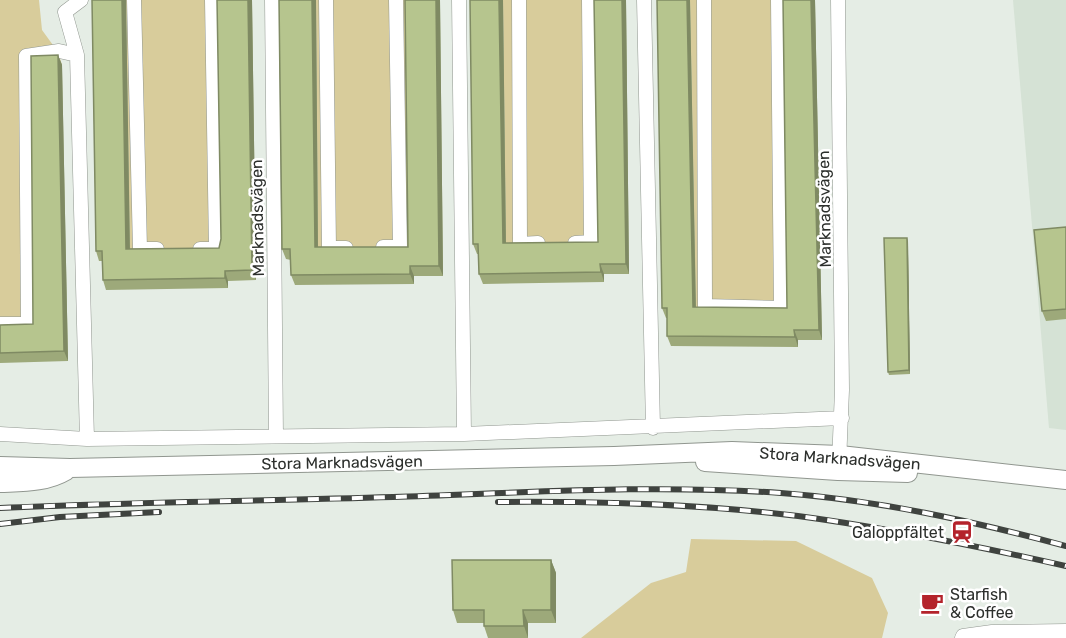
<svg xmlns="http://www.w3.org/2000/svg" width="1066" height="638" font-family="Rubik,sans-serif">
<rect width="100%" height="100%" fill="#e5ede5"/>
<path fill="#d5e2d5" d="M1013,0h53v430l-17,-2z"/>
<path fill="#d8cc9b" d="M0,0h39l3,30 16,22 4,13 -26,269 -36,1z
M126,0h93l4,258 -93,1z
M316,0h93l3,257h-94z
M503,0h95l3,252 -95,1z
M690,0h95l6,318 -95,-1z
M691,539l105,2 76,37 16,35 -6,25h-301l70,-55 35,-11z"/>
<g fill="none" stroke-linecap="round" stroke-linejoin="round">
<g stroke="#90968f" stroke-width="15">
<path id="minor" d="M81,0l-16,12 12,43 10,384
M134,0l6,249h17
M272,0l4,436
M326,0l3,248h17
M459,0l5,434
M519,0l1,244 18,-1
M644,0l9,428
M704,0l1,306 76,2 -3,-308
M838,0l4,390 -3,73
M575,243l16,-1 -2,-242
M383,247h17l-4,-247
M200,249h16l-4,-249
M0,324h28l-2,-268 33,-5 18,4
M0,434l87,5 377,-5 378,-16
M962,638l1,-2 29,-4 74,-1"/>
</g>
<g stroke="#90968f" stroke-width="20">
<path id="tertiary" d="M705,462l133,9 70,2
M0,466l70,2 544,-12 118,-5 108,4 226,25
M0,483c22,-1 46,0 66,-12"/>
</g>
<use href="#minor" stroke="#fff" stroke-width="14"/>
<use href="#tertiary" stroke="#fff" stroke-width="18"/>
<g stroke="#3f433f" stroke-width="6">
<path id="rail" d="M498,502c100,-1 201,2 300,14 90,12 179,30 268,50
M0,508c131,-6 262,-7 393,-11 129,-4 259,-13 388,-4 97,7 191,28 285,53
M0,524l60,-7 99,-5"/>
</g>
<use href="#rail" stroke="#fff" stroke-width="4" stroke-dasharray="11" stroke-linecap="butt"/>
</g>
<path fill="#9da97a" d="M92,0h34l4,249 89,-1 2,-9 -4,-239h35l4,280 -28,1v7l-122,2 -3,-10v-19h-4l-3,-10z
M279,0h37l2,247h90l-3,-247h35l3,276h-29v8l-119,1 -4,-10v-15l-5,-1 -4,-10z
M503,0l3,243 92,-1 -4,-242h32l3,274h-25v8l-121,2 -4,-10v-20h-2l-4,-10z
M690,0l6,307 91,1 -4,-308h32l7,340h-24v7l-127,-1 -4,-10v-18h-1l-4,-10z
M58,55l4,10 6,296 -68,2v-38l33,-1z
M1066,227v92l-20,2 -4,-10z
M908,241l2,133 -21,1 -1,-3z
M551,560l5,13v50h-28v15h-40l-4,-12v-3h-27l-4,-13z"/>
<path fill="#7f8a63" d="M122,0h4l4,259 -4,-10z
M248,0h4l4,280 -4,-10z
M312,0h4l2,257 -3,-10z
M436,0h4l3,276 -4,-10z
M499,0h4l3,253 -3,-10z
M622,0h4l3,274 -3,-10z
M687,0h3l6,317 -3,-10z
M811,0h4l7,340 -3,-10z
M58,55l4,10 6,296 -4,-10z
M907,238l1,3 2,133 -1,-4z
M600,264l4,10v8l-3,-10z
M410,266l4,10v8l-4,-10z
M225,271l3,10v7l-3,-10z
M794,330l4,10v7l-3,-10z
M551,560l5,13v50l-5,-13z
M523,610l5,13v15l-4,-12z"/>
<path fill="#b6c58e" stroke="#7f8a63" stroke-width="1.5" d="M92,0h30l4,249 93,-1 2,-9 -4,-239h31l4,270 -27,1v7l-122,2 -1,-29h-6z
M279,0h33l3,247h93l-3,-247h31l3,266h-29v8l-119,1 -1,-26h-8z
M470,0h29l4,243 95,-1 -4,-242h28l4,264h-26l1,8 -122,2 -1,-30h-5z
M657,0h30l6,307 94,1 -4,-308h28l8,330h-25l1,7 -128,-1v-28h-5z
M58,55l6,296 -64,2v-28l33,-1 -2,-268z
M1066,227v82l-24,2 -8,-81z
M884,238h23l2,132 -21,2z
M452,560h99v50h-28l1,16h-40v-16h-31z"/>
<defs>
<g id="station-bare" transform="scale(1.8)"><path d="M-3-6H3Q5-6 5-4V2Q5 4 3 4L4.5 6H3L1.5 4h-3L-3 6H-4.5L-3 4Q-5 4-5 2V-4Q-5-6-3-6ZM-3.5-4v3h7v-3ZM-3.5 1v1.5H-2V1ZM2 1v1.5H3.5V1Z" fill="#b4232b" stroke="#fff" stroke-width="2.5" paint-order="stroke"/></g>
<g id="cafe-bare" transform="scale(1.8)"><path d="M-5.5-4.5H6V0H3Q3 3.5 0 3.5H-2.5Q-5.5 3.5-5.5 0ZM3-3.2v2h1.7v-2ZM-6 4.5H4V6H-6Z" fill="#b4232b" stroke="#fff" stroke-width="2.5" paint-order="stroke"/></g>
</defs>
<g fill-rule="evenodd">
<use href="#station-bare" x="962" y="532"/>
<use href="#cafe-bare" x="932" y="603"/>
</g>
<g text-anchor="middle" stroke-width="5" stroke-linejoin="round" paint-order="stroke">
<g font-size="16" fill="#2c2f2c" stroke="#fff">
<text transform="translate(824 209) rotate(-91)" y="6">Marknadsvägen</text>
<text transform="translate(257 218) rotate(-91)" y="6">Marknadsvägen</text>
<text transform="translate(840 458) rotate(4)" y="6">Stora Marknadsvägen</text>
<text transform="translate(342 462) rotate(-1)" y="6">Stora Marknadsvägen</text>
</g>
<g font-size="16" fill="#2c2f2c" stroke="#fff" text-anchor="end">
<text x="944" y="538">Galoppfältet</text>
<text x="950" y="600" text-anchor="start">Starfish<tspan x="950" dy="18">&amp; Coffee</tspan></text>
</g>
</g>
</svg>
